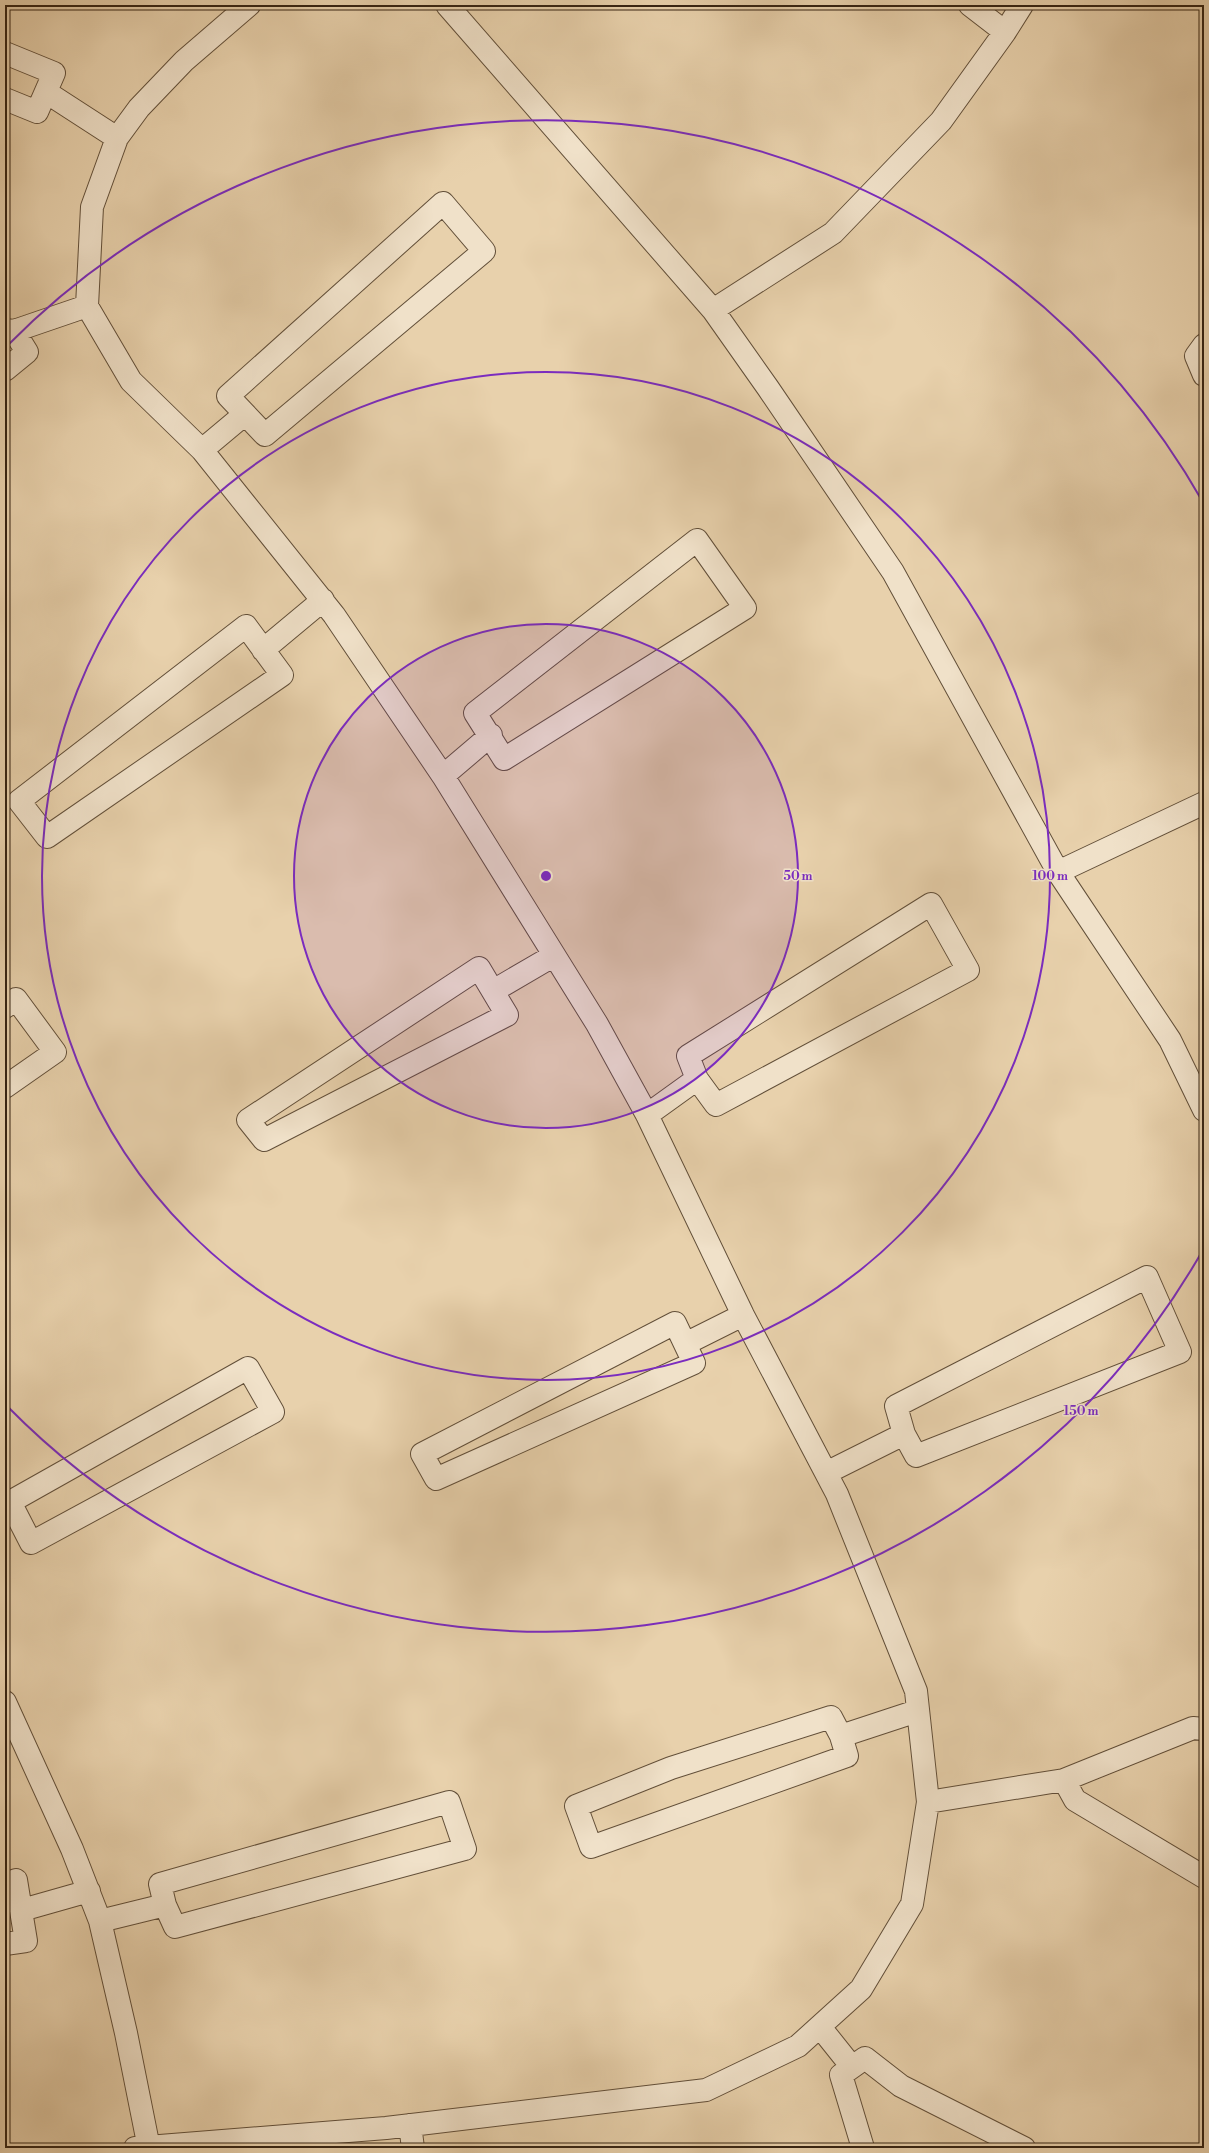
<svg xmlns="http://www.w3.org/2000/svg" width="1209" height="2153" font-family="'Libre Bodoni',serif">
<rect width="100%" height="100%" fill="#e8d1ac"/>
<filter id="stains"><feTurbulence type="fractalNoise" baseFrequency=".005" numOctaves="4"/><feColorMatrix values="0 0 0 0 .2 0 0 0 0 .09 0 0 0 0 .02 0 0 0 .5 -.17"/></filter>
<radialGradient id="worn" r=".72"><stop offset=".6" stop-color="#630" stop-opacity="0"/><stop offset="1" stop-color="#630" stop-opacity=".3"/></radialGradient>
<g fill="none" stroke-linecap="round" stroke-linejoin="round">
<g stroke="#624f39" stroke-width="24">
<path id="street" d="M447,5l266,305 55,78 125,184 165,300 112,168 34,70
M970,5l35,27
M5,53l49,20 -17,39 -32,-13
M46,92l71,46
M443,203l41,48 -219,184 -37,-39z
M713,310l120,-77 108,-112 64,-89 17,-27
M5,330l9,1 73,-25
M1204,345l-8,11 8,19
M5,370l22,-18 -13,-21
M202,450l43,-36
M697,540l48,68 -241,151 -29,-46z
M246,626l36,49 -235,162 -28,-36z
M263,650l60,-50
M443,776l48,-41
M1058,872l146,-69
M931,904l37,66 -252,135 -19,-26 -9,-23z
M479,968l28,47 -243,125 -16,-20z
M493,991l60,-35
M5,1007l11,-8 39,53 -50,35
M647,1115l50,-36
M1147,1277l33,75 -264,104 -12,-22 -8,-28z
M675,1323l19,40 -258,116 -14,-25z
M685,1344l58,-29
M248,1368l25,44 -242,131 -21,-41z
M826,1473l78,-39
M5,1702l67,147 28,72 26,112 23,115
M831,1717l10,19 6,20 -256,91 -15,-41 95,-38z
M841,1736l76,-25
M1064,1780l11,20 129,77
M449,1802l16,47 -290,78 -10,-22 -5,-21z
M928,1802l136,-22 129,-52 11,1
M5,1884l11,-4 10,61 -21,3
M22,1910l67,-19
M100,1921l65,-16
M820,2027l32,40
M410,2125l3,23
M135,2148l251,-20 320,-38 92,-44 63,-57 51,-85 16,-102 -12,-111 -79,-197 -94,-179 -96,-200 -50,-91 -154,-248 -109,-161 -132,-165 -71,-69 -44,-75 5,-99 25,-69 22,-30 45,-47 65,-56
M863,2148l-22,-73 24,-17 36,28 123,62"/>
</g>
<use href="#street" stroke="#f0e1c9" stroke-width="22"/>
</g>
<circle cx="546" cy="876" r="252" fill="#7b2cbf" fill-opacity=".12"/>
<g fill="none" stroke="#7b2cbf" stroke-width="2">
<circle cx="546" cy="876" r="252"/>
<circle cx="546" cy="876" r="504"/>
<path d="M1204 1248A756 756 0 0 1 7 1406M7 346A756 756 0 0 1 1204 504"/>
</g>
<circle cx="546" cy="876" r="6" fill="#7b2cbf" stroke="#f0e1c9" stroke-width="2"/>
<g font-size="12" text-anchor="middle" font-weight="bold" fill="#7b2cbf" stroke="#f0e1c9" stroke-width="3" stroke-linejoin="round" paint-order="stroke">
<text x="798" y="880">50 m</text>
<text x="1050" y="880">100 m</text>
<text x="1081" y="1415">150 m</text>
</g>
<rect width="1209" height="2153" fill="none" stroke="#e8d1ac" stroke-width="20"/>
<rect x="6" y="6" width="1197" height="2141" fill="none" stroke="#362413" stroke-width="2"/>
<rect x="10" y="10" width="1189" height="2133" fill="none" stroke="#362413"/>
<rect width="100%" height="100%" filter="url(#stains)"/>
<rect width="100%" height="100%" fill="url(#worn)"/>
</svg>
